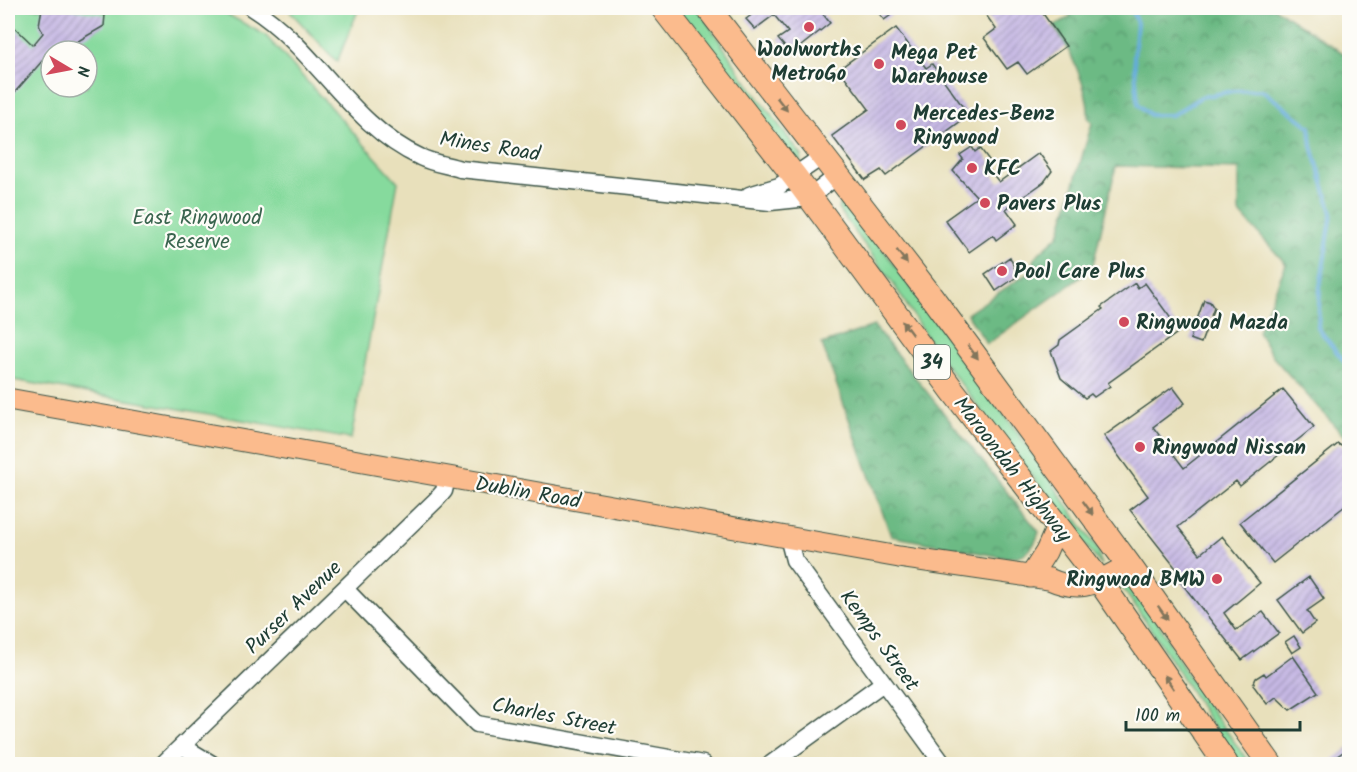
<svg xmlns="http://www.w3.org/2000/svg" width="1357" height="772" font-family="Kalam,sans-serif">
<defs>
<pattern id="forest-crowns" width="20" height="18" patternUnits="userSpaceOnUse" patternTransform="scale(1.5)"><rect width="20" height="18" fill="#6cba84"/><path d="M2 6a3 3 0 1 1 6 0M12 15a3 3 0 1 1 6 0" fill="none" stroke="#58986d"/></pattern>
<pattern id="building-hatch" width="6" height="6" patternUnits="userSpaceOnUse" patternTransform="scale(1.5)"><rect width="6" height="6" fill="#c6b8e4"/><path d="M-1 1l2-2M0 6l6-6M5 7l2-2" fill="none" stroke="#a097ba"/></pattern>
</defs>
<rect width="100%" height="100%" fill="#fdfcf7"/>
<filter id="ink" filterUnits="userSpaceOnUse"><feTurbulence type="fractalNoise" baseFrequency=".0167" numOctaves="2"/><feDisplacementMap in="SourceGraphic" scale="12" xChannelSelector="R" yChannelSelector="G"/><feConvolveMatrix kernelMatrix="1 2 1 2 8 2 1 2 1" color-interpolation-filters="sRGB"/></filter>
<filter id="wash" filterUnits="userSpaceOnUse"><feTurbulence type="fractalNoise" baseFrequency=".008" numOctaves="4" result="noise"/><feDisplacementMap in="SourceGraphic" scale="24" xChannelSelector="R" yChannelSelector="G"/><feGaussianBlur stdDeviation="1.35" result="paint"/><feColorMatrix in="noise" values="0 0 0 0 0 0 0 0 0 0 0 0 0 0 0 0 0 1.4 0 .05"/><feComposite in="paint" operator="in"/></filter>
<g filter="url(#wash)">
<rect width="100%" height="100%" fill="#e8e0bb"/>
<path fill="#86da9d" stroke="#528c68" stroke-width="1.5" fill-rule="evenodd" d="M8,8h208l49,27 133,147 -47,257 -343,-60zM51,51h36v36h-36z
M287,8h72l-22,54z
M675,8h23l43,66 61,82 -2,6 -4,1z
M840,204l20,14 167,228 71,104 3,15 -167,-216 -39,-63 -57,-77z
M1120,579c31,19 51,71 71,102 19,28 40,56 59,83h-13l-82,-129 -38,-55z"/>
<path fill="url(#forest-crowns)" stroke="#467c5c" stroke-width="1.5" d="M1069,8h206l74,49v382l-7,-5 -69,-77 -15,-25 28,-68 -47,-52v-43l-123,-3 -24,103 -105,75 -20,-30 64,-43 5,-15 23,-21 33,-112 -4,-6c2,-27 -19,-69 -34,-91l16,-9z
M874,326l165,206c-6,20 -17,27 -37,25l-111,-21 -69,-192z"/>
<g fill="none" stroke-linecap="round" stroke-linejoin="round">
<path stroke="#63acdb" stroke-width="4" d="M1131,8l6,15 -3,34 4,47 12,11h22l29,-18 32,-6 29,-1 48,37 2,19 20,67 -12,74 -2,41 32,41"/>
</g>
<g id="blocks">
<path fill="url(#building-hatch)" d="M42,8h20l43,7 -1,11 -43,25h-10l-43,49v-79l25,24 10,-12 -4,-8z
M761,8h46l6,6 6,-5 11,14 -39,31 -13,-15 10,-7 -14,-17 -19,14 -9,-10z
M875,8h26l-17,12z
M981,8h58l27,38 -39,28 -9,-12 -11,7 -23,-31 12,-9z
M896,28l30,40 6,-4 37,51 -83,61 -5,-6 -16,10 -33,-44 37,-27 -30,-40z
M972,147l3,5 5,-4 12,16 -5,3 12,15 40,-29 13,18 -8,11 -38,27 11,15 -21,16 -3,-5 -24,17 -24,-32 32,-23 -24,-26 10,-12 -3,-4z
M1010,257l8,19 -22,15 -11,-17z
M1135,283l3,5 7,-5 35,48 -72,52 2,3 -16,11 -3,-3 -6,4 -24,-20 -10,-27 8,-6 1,-5 43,-31 -2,-2z
M1204,300l6,2 4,6 -13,35 -11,-4z
M1173,387l12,16 -32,24 31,41 99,-79 31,38 -74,59 -4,-5 -58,46 22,27 22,-18 38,47 -36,30 12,17 27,-18 16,21 -37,27 -67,-85 4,-3 -49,-62 18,-14 -44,-60z
M1338,444l12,7v51l-77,61 -33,-41z
M1309,577l15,22 -17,12 8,12 -13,10 -24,-33z
M1294,636l7,11 -9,6 -7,-11z
M1293,656l25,36 -28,18 -14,-13 -9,7 -14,-19 3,-7 8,-5 2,3z
M1350,747v18h-25z"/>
</g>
</g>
<g filter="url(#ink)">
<use href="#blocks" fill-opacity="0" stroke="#3d5548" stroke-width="1.5"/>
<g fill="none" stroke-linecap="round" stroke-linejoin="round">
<g stroke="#3d5548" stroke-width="19">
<path id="minor" d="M252,8c64,40 98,117 168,149 12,6 27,8 40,12l310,33 39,-4 29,-23
M749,195l30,-9 44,-30
M788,537l6,23 149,204
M345,589l132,135 226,40
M182,746l30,18
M163,764l273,-264 8,-9 3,-13
M771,764l112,-81"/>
</g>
<g stroke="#3d5548" stroke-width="23">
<path id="major" d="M8,399l891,158 150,22c36,16 48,2 80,-14
M1030,577l16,-25 11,-25"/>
</g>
<g stroke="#3d5548" stroke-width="26">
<path id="highway" d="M663,8l132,169 158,214 146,189 127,184
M708,8l223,288 198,269 141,199"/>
</g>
<use href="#minor" stroke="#fff" stroke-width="16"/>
<use href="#major" stroke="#fbbb8d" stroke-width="21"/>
<use href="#highway" stroke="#fbbb8d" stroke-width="24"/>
</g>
<defs><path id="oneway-solid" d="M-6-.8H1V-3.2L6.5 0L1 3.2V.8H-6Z" transform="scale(1.5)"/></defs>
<g fill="#82765c">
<use href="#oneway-solid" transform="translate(782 104) rotate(52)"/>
<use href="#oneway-solid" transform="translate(902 257) rotate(53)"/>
<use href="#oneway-solid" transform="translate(907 328) rotate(-127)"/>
<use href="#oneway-solid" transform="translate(973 352) rotate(53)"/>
<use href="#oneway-solid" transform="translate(1088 508) rotate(54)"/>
<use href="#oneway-solid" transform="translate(1163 613) rotate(55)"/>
<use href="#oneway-solid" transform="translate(1169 682) rotate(-124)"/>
</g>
</g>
<g fill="#d1495b" stroke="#fdfcf7" stroke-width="2">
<circle cx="809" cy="27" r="6"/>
<circle cx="879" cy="64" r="6"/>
<circle cx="901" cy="125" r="6"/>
<circle cx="972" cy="168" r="6"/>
<circle cx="985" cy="203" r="6"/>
<circle cx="1002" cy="271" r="6"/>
<circle cx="1124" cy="322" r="6"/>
<circle cx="1140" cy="447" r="6"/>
<circle cx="1217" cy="579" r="6"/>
</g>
<g text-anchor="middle" stroke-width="4.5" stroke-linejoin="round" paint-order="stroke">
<rect fill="#fdfcf7" stroke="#62766e" stroke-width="1.5" x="914" y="345" width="36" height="34" rx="4.5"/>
<g font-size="20" font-weight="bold" fill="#1f3d34">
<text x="932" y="369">34</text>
</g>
<g font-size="21" font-weight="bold" fill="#1f3d34" stroke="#fdfcf7" text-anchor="start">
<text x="809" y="56" text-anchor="middle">Woolworths<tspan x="809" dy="24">MetroGo</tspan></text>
<text x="891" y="59">Mega Pet<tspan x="891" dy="24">Warehouse</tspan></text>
<text x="913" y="120">Mercedes-Benz<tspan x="913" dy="24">Ringwood</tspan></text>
<text x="984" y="175">KFC</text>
<text x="997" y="210">Pavers Plus</text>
<text x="1014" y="278">Pool Care Plus</text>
<text x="1136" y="329">Ringwood Mazda</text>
<text x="1152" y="454">Ringwood Nissan</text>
<text x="1205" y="586" text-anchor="end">Ringwood BMW</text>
</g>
<g font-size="21" fill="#1f3d34" stroke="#fdfcf7">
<text transform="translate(490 146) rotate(9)" y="7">Mines Road</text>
<text transform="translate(1013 469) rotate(52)" y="7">Maroondah Highway</text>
<text transform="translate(528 492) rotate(10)" y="7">Dublin Road</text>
<text transform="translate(293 607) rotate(-44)" y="7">Purser Avenue</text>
<text transform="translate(880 640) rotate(54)" y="7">Kemps Street</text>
<text transform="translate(554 716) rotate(11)" y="7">Charles Street</text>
</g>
<g font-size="21" fill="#39644e" stroke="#fdfcf7">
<text x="197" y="224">East Ringwood<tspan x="197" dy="24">Reserve</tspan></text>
</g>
</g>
<rect width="1357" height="772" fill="none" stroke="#fdfcf7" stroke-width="30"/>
<g transform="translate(69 69) rotate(100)"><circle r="28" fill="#fdfcf7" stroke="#a4b0a9" stroke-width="1.5"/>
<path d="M0-4.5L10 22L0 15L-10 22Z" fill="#d1495b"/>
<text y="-9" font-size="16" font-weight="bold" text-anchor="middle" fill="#1f3d34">N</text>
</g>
<path d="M1126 721v9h174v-9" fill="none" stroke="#1f3d34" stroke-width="3"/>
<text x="1135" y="721" font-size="18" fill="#1f3d34" stroke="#fdfcf7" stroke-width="4.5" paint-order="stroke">100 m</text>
</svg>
